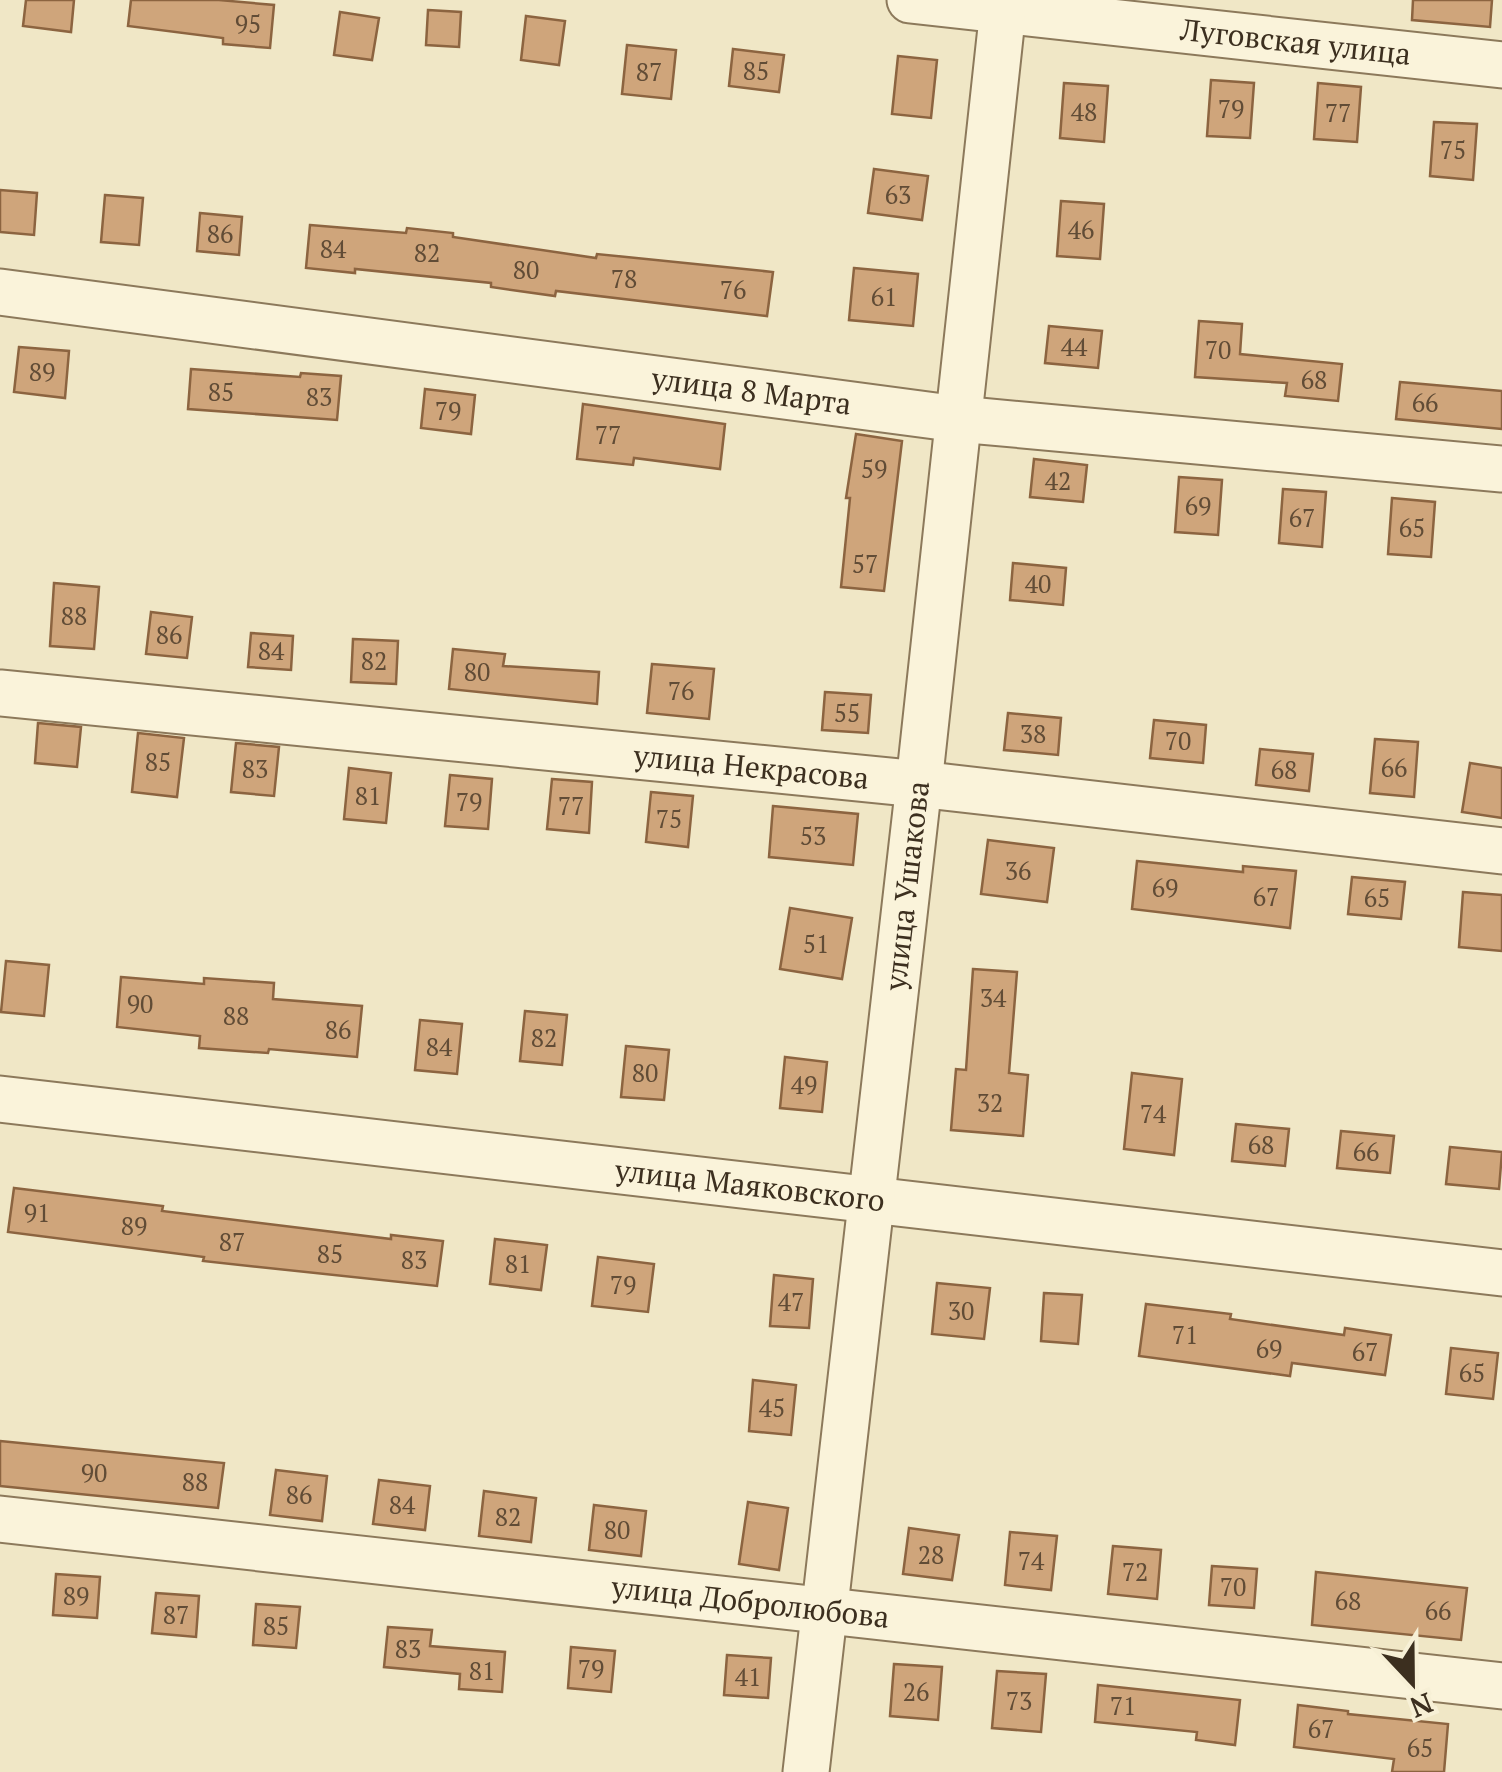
<svg xmlns="http://www.w3.org/2000/svg" width="1502" height="1772" font-family="'PT Serif',serif">
<rect width="100%" height="100%" fill="#f0e7c6"/>
<path fill="#cfa57b" stroke="#8c6440" stroke-width="2.5" d="M26,0h48l-3,32 -48,-6z
M131,0h88l55,5 -4,43 -47,-4v-6l-95,-12z
M1413,0h79l-2,27 -78,-7z
M428,10l33,2 -2,35 -33,-2z
M340,12l39,6 -7,42 -38,-5z
M526,16l39,5 -6,44 -38,-5z
M627,45l49,5 -5,49 -49,-5z
M733,49l51,6 -5,37 -50,-6z
M898,56l39,4 -6,58 -39,-4z
M1211,80l43,3 -4,55 -43,-2z
M1064,83l44,3 -4,56 -44,-4z
M1318,83l43,4 -4,55 -43,-3z
M1434,122l43,2 -4,56 -43,-4z
M874,169l54,7 -6,44 -54,-7z
M0,190l37,3 -3,42 -34,-3z
M105,195l38,3 -4,47 -38,-3z
M1061,201l43,3 -4,55 -43,-3z
M200,213l42,4 -3,38 -42,-4z
M310,225l96,8 1,-5 46,5v4l143,21 1,-4 176,18 -6,44 -211,-25 -1,5 -64,-9v-4l-136,-14v4l-49,-5z
M854,268l64,6 -5,52 -64,-6z
M1199,321l43,3 -2,30 102,10 -4,37 -53,-5 2,-13 -92,-6z
M1049,326l53,5 -4,37 -53,-5z
M19,347l50,4 -4,47 -51,-6z
M191,369l109,8 1,-4 40,3 -4,44 -149,-11z
M1400,382l102,9v38l-106,-10z
M425,389l50,6 -4,39 -50,-6z
M583,404l142,20 -5,45 -86,-11 -1,7 -56,-6z
M856,434l46,7 -18,150 -43,-4 9,-89h-4z
M1034,459l53,6 -4,37 -53,-5z
M1179,477l43,3 -4,55 -43,-3z
M1283,489l43,3 -4,55 -43,-4z
M1392,498l43,4 -4,55 -43,-3z
M1013,563l53,5 -3,37 -53,-5z
M54,583l45,4 -5,62 -44,-3z
M151,612l41,5 -5,41 -41,-4z
M251,633l42,3 -2,34 -43,-3z
M353,639l45,2 -2,43 -45,-2z
M453,649l52,5 -2,12 96,6 -2,32 -148,-15z
M652,664l62,5 -5,50 -62,-6z
M825,692l46,3 -3,38 -46,-3z
M1008,713l53,5 -3,37 -54,-5z
M1154,720l52,5 -3,38 -53,-5z
M38,723l43,4 -4,40 -42,-4z
M138,733l46,5 -7,59 -45,-5z
M1375,739l43,3 -4,55 -44,-4z
M236,743l43,4 -5,49 -43,-4z
M1260,749l53,5 -4,37 -53,-6z
M1470,763l32,5v50l-40,-6z
M349,768l42,5 -5,50 -42,-4z
M450,775l42,4 -4,50 -43,-3z
M552,779l40,3 -3,51 -42,-4z
M651,792l42,4 -5,51 -42,-5z
M773,806l85,8 -5,51 -84,-8z
M988,840l66,8 -7,54 -66,-8z
M1137,861l106,11v-6l53,5 -6,57 -158,-19z
M1352,877l53,5 -4,37 -53,-5z
M1463,892l39,3v56l-43,-4z
M790,908l62,10 -10,61 -62,-10z
M6,961l43,4 -5,51 -43,-4z
M973,969l44,3 -8,101 19,2 -5,61 -72,-6 5,-61 10,1z
M121,977l83,7v-6l70,5 -1,16 89,7 -5,51 -88,-8 -1,4 -69,-5 1,-12 -83,-9z
M525,1011l42,4 -5,50 -42,-4z
M420,1020l42,4 -5,50 -42,-4z
M626,1046l43,4 -5,50 -43,-3z
M785,1057l42,5 -5,50 -42,-4z
M1132,1073l50,6 -8,76 -50,-6z
M1236,1124l53,5 -4,37 -53,-5z
M1341,1131l53,5 -4,37 -53,-5z
M1450,1147l52,5 -3,37 -53,-5z
M14,1188l149,18 -1,5 229,28v-4l52,6 -6,45 -234,-25 1,-4 -196,-25z
M495,1239l52,6 -6,45 -51,-6z
M598,1257l56,7 -6,48 -56,-6z
M774,1275l39,4 -4,49 -39,-2z
M937,1283l53,5 -6,51 -52,-5z
M1044,1293l38,2 -4,49 -37,-3z
M1146,1304l85,10 -1,5 114,16 1,-7 46,7 -6,40 -93,-12 -2,13 -151,-20z
M1451,1348l47,5 -5,46 -47,-5z
M753,1380l43,5 -5,50 -42,-4z
M0,1441l224,22 -6,45 -218,-22z
M276,1470l51,6 -5,45 -52,-6z
M379,1480l51,6 -5,44 -52,-6z
M484,1491l52,7 -5,44 -52,-6z
M748,1502l40,6 -9,62 -40,-6z
M594,1505l52,6 -5,45 -52,-6z
M909,1528l50,7 -7,45 -49,-6z
M1010,1532l47,4 -6,54 -46,-5z
M1113,1546l48,4 -4,49 -49,-5z
M1212,1566l45,3 -3,39 -45,-3z
M1316,1572l151,16 -6,52 -149,-15z
M56,1574l44,3 -3,41 -44,-3z
M156,1593l43,3 -3,41 -44,-4z
M256,1604l44,3 -4,41 -43,-3z
M388,1627l44,3 -2,16 75,6 -3,40 -43,-3 1,-15 -76,-7z
M571,1647l44,4 -4,41 -43,-4z
M727,1655l44,3 -3,40 -44,-3z
M894,1664l48,3 -4,53 -48,-4z
M997,1671l49,3 -5,58 -49,-4z
M1098,1685l142,15 -5,45 -39,-5 1,-8 -102,-10z
M1298,1705l50,6v3l100,10 -4,48h-52l2,-13 -100,-12z"/>
<g fill="none" stroke-linecap="round" stroke-linejoin="round">
<g stroke="#8c795b" stroke-width="49">
<g id="minor">
<path id="s1" d="M910,0l592,65"/>
<path id="s2" d="M0,292l958,127 544,50"/>
<path id="s3" d="M0,693l919,91 583,67"/>
<path id="s4" d="M0,1099l1502,174"/>
<path id="s5" d="M0,1519l1502,167"/>
<path id="s6" d="M806,1772l113,-988 85,-784"/>
</g>
</g>
<use href="#minor" stroke="#faf3da" stroke-width="45"/>
</g>
<g text-anchor="middle" stroke-width="10" stroke-linejoin="round" paint-order="stroke">
<g font-size="25" fill="#614c36">
<text x="248" y="33">95</text>
<text x="756" y="80">85</text>
<text x="649" y="81">87</text>
<text x="1231" y="118">79</text>
<text x="1084" y="121">48</text>
<text x="1338" y="122">77</text>
<text x="1453" y="159">75</text>
<text x="898" y="204">63</text>
<text x="1081" y="239">46</text>
<text x="220" y="243">86</text>
<text x="333" y="258">84</text>
<text x="427" y="262">82</text>
<text x="526" y="279">80</text>
<text x="624" y="288">78</text>
<text x="733" y="299">76</text>
<text x="884" y="306">61</text>
<text x="1074" y="356">44</text>
<text x="1218" y="359">70</text>
<text x="42" y="381">89</text>
<text x="1314" y="389">68</text>
<text x="221" y="401">85</text>
<text x="319" y="406">83</text>
<text x="1425" y="412">66</text>
<text x="448" y="420">79</text>
<text x="608" y="444">77</text>
<text x="874" y="478">59</text>
<text x="1058" y="490">42</text>
<text x="1198" y="515">69</text>
<text x="1302" y="527">67</text>
<text x="1412" y="537">65</text>
<text x="865" y="573">57</text>
<text x="1038" y="593">40</text>
<text x="74" y="625">88</text>
<text x="169" y="644">86</text>
<text x="271" y="660">84</text>
<text x="374" y="670">82</text>
<text x="477" y="681">80</text>
<text x="681" y="700">76</text>
<text x="847" y="722">55</text>
<text x="1033" y="743">38</text>
<text x="1178" y="750">70</text>
<text x="158" y="771">85</text>
<text x="1394" y="777">66</text>
<text x="255" y="778">83</text>
<text x="1284" y="779">68</text>
<text x="368" y="805">81</text>
<text x="469" y="811">79</text>
<text x="571" y="815">77</text>
<text x="669" y="828">75</text>
<text x="813" y="845">53</text>
<text x="1018" y="880">36</text>
<text x="1165" y="897">69</text>
<text x="1266" y="906">67</text>
<text x="1377" y="907">65</text>
<text x="816" y="953">51</text>
<text x="993" y="1007">34</text>
<text x="140" y="1013">90</text>
<text x="236" y="1025">88</text>
<text x="338" y="1039">86</text>
<text x="544" y="1047">82</text>
<text x="439" y="1056">84</text>
<text x="645" y="1082">80</text>
<text x="804" y="1094">49</text>
<text x="990" y="1112">32</text>
<text x="1153" y="1123">74</text>
<text x="1261" y="1154">68</text>
<text x="1366" y="1161">66</text>
<text x="37" y="1222">91</text>
<text x="134" y="1235">89</text>
<text x="232" y="1251">87</text>
<text x="330" y="1263">85</text>
<text x="414" y="1269">83</text>
<text x="518" y="1273">81</text>
<text x="623" y="1294">79</text>
<text x="791" y="1311">47</text>
<text x="961" y="1320">30</text>
<text x="1185" y="1344">71</text>
<text x="1269" y="1358">69</text>
<text x="1365" y="1361">67</text>
<text x="1472" y="1382">65</text>
<text x="772" y="1417">45</text>
<text x="94" y="1482">90</text>
<text x="195" y="1491">88</text>
<text x="299" y="1504">86</text>
<text x="402" y="1514">84</text>
<text x="508" y="1526">82</text>
<text x="617" y="1539">80</text>
<text x="931" y="1564">28</text>
<text x="1031" y="1570">74</text>
<text x="1135" y="1581">72</text>
<text x="1233" y="1596">70</text>
<text x="76" y="1605">89</text>
<text x="1348" y="1610">68</text>
<text x="1438" y="1620">66</text>
<text x="176" y="1624">87</text>
<text x="276" y="1635">85</text>
<text x="408" y="1658">83</text>
<text x="591" y="1678">79</text>
<text x="482" y="1680">81</text>
<text x="748" y="1686">41</text>
<text x="916" y="1701">26</text>
<text x="1019" y="1710">73</text>
<text x="1123" y="1715">71</text>
<text x="1321" y="1738">67</text>
<text x="1420" y="1757">65</text>
</g>
<g font-size="30" fill="#3c2f1f" stroke="#f7f0d6">
<text dy="10" stroke="none"><textPath href="#s1" startOffset="388">Луговская улица</textPath></text>
<text dy="10" stroke="none"><textPath href="#s2" startOffset="758">улица 8 Марта</textPath></text>
<text dy="10" stroke="none"><textPath href="#s3" startOffset="755">улица Некрасова</textPath></text>
<text dy="10" stroke="none"><textPath href="#s6" startOffset="892">улица Ушакова</textPath></text>
<text dy="10" stroke="none"><textPath href="#s4" startOffset="755">улица Маяковского</textPath></text>
<text dy="10" stroke="none"><textPath href="#s5" startOffset="755">улица Добролюбова</textPath></text>
</g>
</g>
<g transform="translate(1412 1682) rotate(158)" stroke="#f7f0d6" stroke-width="8" paint-order="stroke">
<path d="M0-8L18 38L0 25L-18 38Z" fill="#3c2f1f"/>
<text y="-15" font-size="28" font-weight="bold" text-anchor="middle" fill="#3c2f1f">N</text>
</g>
</svg>
